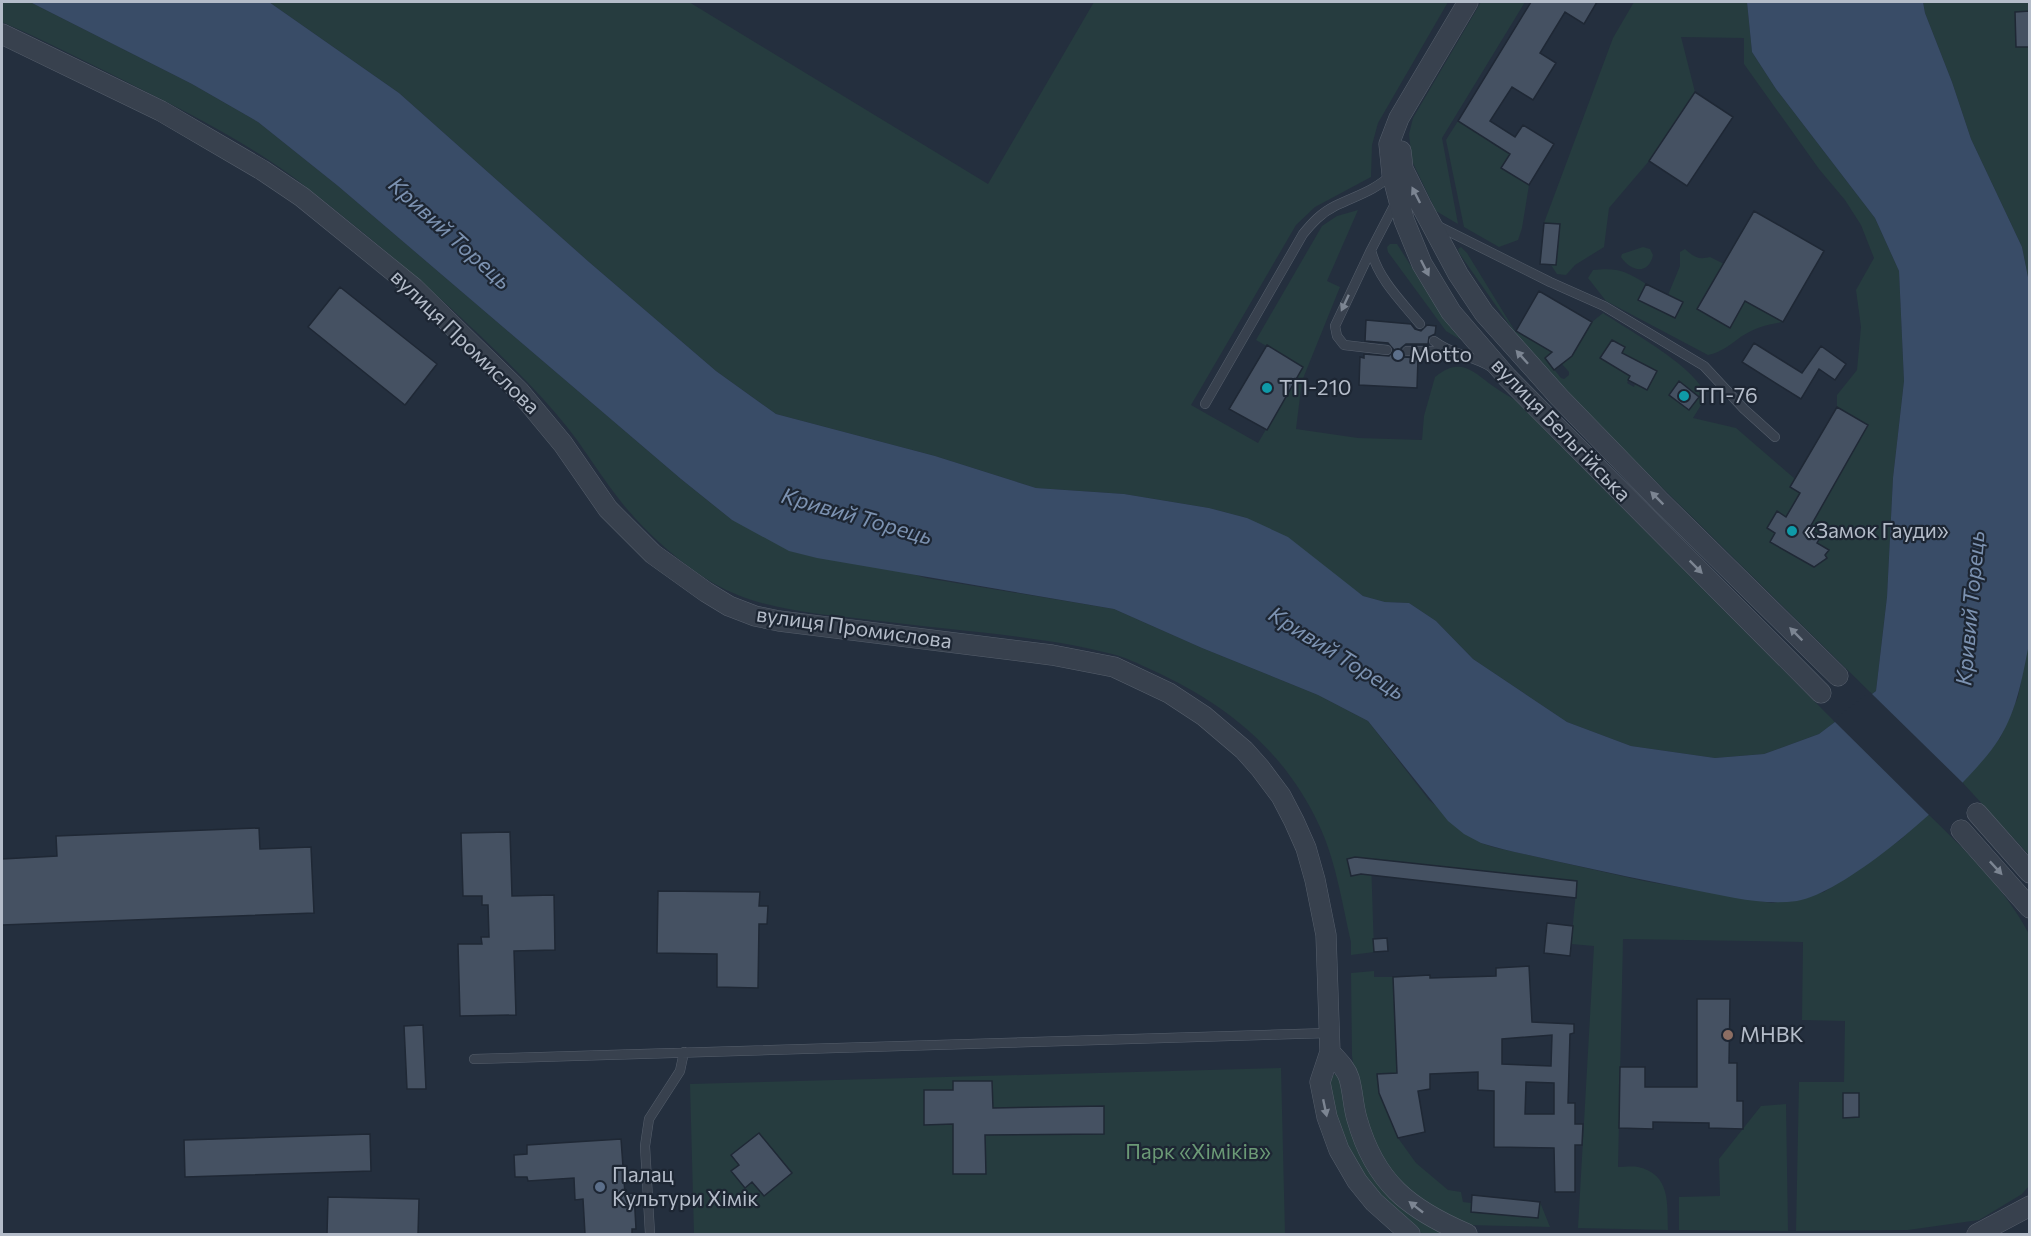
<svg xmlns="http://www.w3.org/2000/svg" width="2031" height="1236" font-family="Commissioner,sans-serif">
<rect width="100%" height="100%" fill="#242f3e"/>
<path fill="#263c3f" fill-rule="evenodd" d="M2,2h28l162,82 66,38 80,64 343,293 51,41 194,58 188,31 88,39 116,47 50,26 61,79 52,43 12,4 151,34 128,22 52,-11 76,-52 28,-26c37,36 77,74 101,120v252l-7,8 -43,26 -71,10 -112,1 3,-149h45l1,-61 -43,-1 1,-78 -180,-3 -5,228c6,0 14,-1 20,0 33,7 29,37 30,63l-90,-2 16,-282 -23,-2 6,-63 -206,-22 3,93 -23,3v-13c-9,-39 -15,-81 -32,-117 -34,-74 -94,-122 -167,-155 -13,-6 -27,-13 -40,-16 -73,-19 -157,-23 -232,-33 -56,-7 -117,-9 -167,-38 -33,-20 -67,-50 -91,-80 -16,-20 -30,-42 -45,-63 -14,-19 -29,-36 -45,-53 -54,-56 -112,-108 -172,-157 -30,-24 -58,-48 -90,-69 -50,-33 -105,-60 -159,-87 -37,-18 -72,-36 -109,-52z
M269,2h420l299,182 106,-182h354l-70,121 -6,22 -1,32 -56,30 -19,18 -105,180 67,38 45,-76 -47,-27 66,-114 15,-10 21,-6 -31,71 13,6 -38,94 -6,48 62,9 64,2 2,-24 11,-39c23,-19 35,-9 55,7 8,6 17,11 25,16l320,322 -16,12 -55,20 -49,4 -84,-12 -64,-24 -94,-63 -37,-38 -27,-18 -24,-1 -22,-6 -31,-23 -85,-55 -38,-10 -85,-14 -88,-6 -101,-32 -159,-42 -60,-43 -127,-109 -190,-169z
M1481,2h44l-83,136 16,86 -22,-13 -24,-50 -3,-27 4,-16z
M1634,2h113l5,50 24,37 99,129 24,53 5,110 -11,97 -6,119 -11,94 -4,3 -252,-248 -95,-99 -66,-94 -1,-4 3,-2 6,6 48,78 37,21 9,-15 17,9 14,-24 11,-9c25,17 97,56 103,84l-13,21 43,10 59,51 -5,8 10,6 -14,24 -9,-5 -2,21 -5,9 44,25 12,-9 -1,-2 3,-6 -11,-7 4,-7 -12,-7 59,-104 -31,-18v-12l20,-25 4,-43 -5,-37 18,-32 -13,-33 -16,-25 -26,-31 -75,-105v-26l-63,-1 14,55 -46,69 -40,47 -5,39 -29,18 -9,10 -9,-1 -6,-9h5l4,-40 -16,-2 69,-185zM1559,347l9,12 -6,5 7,8v3l-5,4 -3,-1 -16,-20zM1638,361l19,10 -10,19 -12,-6 -1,3 -7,-4zM1679,381l20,16 -10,13 -20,-15z
M1923,2h106v280l-7,-35 -51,-108 -19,-57 -27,-69z
M1458,121l23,15 9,-15 10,7 -9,15 19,11 -8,14 27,17 -7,43 -4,12 -19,7 -35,-20 -18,-87z
M1390,244h7l49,77 15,19 -15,-9 -58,-79 -1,-5z
M1643,247l7,2 3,6c-4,20 -22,17 -32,2l1,-3z
M1685,249c9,8 13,11 25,8l14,7 -26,45 32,19 15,-27 38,21c-16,2 -28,6 -41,14 -11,8 -20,16 -34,19l-102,-54 -18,-23 5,-8c25,-2 31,0 53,14l-8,16 30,-5 12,-29v-14z
M2029,639v216l-67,-73 38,-44 18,-41z
M1374,971v6h19l4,96 -20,1 2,19 19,45 18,25 32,27 13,2 2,10 8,1v9l67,6 2,-16 10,25 -82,-2 -41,-16 -46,-47 -21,-53 -8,-53 -1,-83z
M1281,1068l4,166h-591l-4,-150z
M1335,1074l5,1 19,67 93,92h-28l-8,-4 -38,-33 -33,-49 -18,-67z
M1786,1104l2,127 -109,-1v-33l41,-1 -1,-37 42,-53z"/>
<path fill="#394c67" d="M30,2h239l130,91 190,169 127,109 60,43 159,42 101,32 88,6 85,14 38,10 41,19 75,59 22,6 24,1 27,18 37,38 94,63 64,24 84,12 49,-4 55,-20 57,-43 11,-94 6,-119 11,-97 -5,-110 -24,-53 -99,-129 -24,-37 -5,-50h176l2,11 27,69 19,57 51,108 7,35 1,357c-7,34 -12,70 -31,100 -29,46 -149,153 -202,162 -35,5 -70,-5 -103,-11 -45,-9 -89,-18 -134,-28 -26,-6 -53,-11 -79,-19l-17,-9 -16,-13 -80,-100 -50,-26 -116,-47 -88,-39 -297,-51 -28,-7 -57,-31 -51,-41 -343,-293 -80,-64 -66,-38z"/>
<path fill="#242f3e" d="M1870,692l94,92 -34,32 -97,-96z"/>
<path fill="#455162" stroke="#1f2835" stroke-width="1.5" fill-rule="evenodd" d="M1531,2h66l-13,22 -19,-12 -25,41 16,10 -23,37 -21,-13 -22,34 25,16 8,-12 31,19 -25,41 -28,-17 9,-14 -52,-33z
M2030,11v36h-14l-1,-35z
M1695,92l38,25 -46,69 -38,-25z
M1754,211l70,40 -41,71 -38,-21 -15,27 -33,-19z
M1544,223l16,1 -4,41 -16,-1z
M1646,284l37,18 -8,16 -37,-18z
M340,287l97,77 -32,41 -97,-78z
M1539,291l53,31 -20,34 -18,14 -9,-12 7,-6 -36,-21z
M1366,320l45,4 4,5 6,2 6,-6 9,1 -1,8 -6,3 -1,7h-22l-5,4v6l3,3 14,1 -1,30 -58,-3 1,-28 4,1v-4l25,2 5,-6 -6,-7 -23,-2z
M1612,340l13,7 -3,6 35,18 -10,19 -19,-10 2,-4 -30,-18z
M1754,343l48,30 19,-27 25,18 -11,16 -16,-11 -18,30 -59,-37z
M1267,345l36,22 -36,63 -38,-21z
M1679,381l20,16 -10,13 -20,-15z
M1837,407l31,18 -59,104 12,7 -4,7 12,7 -4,5 2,3 -13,9 -44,-25 5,-9 -8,-5 10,-17 9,6 14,-24 -10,-6z
M259,828l1,21 51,-2 3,66 -312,12v-66l55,-3 -1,-20z
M510,832l2,64 42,-1 1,55 -41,1 2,64 -56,1 -2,-72h24l-1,-7h8l-1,-32h-6v-9h-19l-2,-63z
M1355,857l222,24 -1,17 -215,-24 -10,2 -4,-17z
M658,891l102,1 -1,14h9l-1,18h-8l-1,64 -41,-1v-33l-60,-1z
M1547,923l26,3 -3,30 -26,-3z
M1387,938l1,13 -14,1 -1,-13z
M1529,966l3,56 42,2v9l-4,1 -2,69h7v21h8l-1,21h-7v47h-20l-1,-44 -60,-1v-56l-16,-1v-18l-48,2v15l-12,2 7,41 -27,6 -19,-45 -2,-19 20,-1 -4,-96 37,-2v3l66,-2v-8zM1552,1035l-1,31 -49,-2v-25zM1526,1082l28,1v31h-29z
M1697,999h33l-1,64h8v38h6v28l-34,-1v-5l-56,-1v7l-34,-1 1,-61h25v20h52z
M423,1025l3,64h-19l-3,-63z
M953,1081h39l1,27 111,-2v28l-119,1 1,39h-33v-50l-29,1v-35h29z
M1843,1093h16v24l-16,1z
M759,1133l33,40 -28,23 -12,-14 -7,6 -14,-17 8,-6 -8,-10z
M370,1134l1,37 -186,6 -1,-37z
M621,1139l4,55 9,-1 2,36h-4v5h-47l-2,-35 -8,1 -1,-22 -46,3 -1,-4h-12l-1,-22 13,-1v-9z
M1472,1195l68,7 -2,16 -67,-6z
M328,1197l91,2 -1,35h-91z"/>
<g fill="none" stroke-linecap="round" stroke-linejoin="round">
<g stroke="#565f6c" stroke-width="10">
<path id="service" d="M1397,200l-26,50c7,29 31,52 49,74
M1436,225l114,57 54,24 100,60 40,43 31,28
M1371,250l-36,76 2,10 7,9 43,5
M1434,341c20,15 38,14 57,26
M1407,351h40
M1205,404l98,-170c9,-11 18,-21 32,-28 20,-10 40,-15 57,-32
M474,1059l855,-26
M650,1234l-5,-88 4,-27 31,-48 4,-19"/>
</g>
<g stroke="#565f6c" stroke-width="21">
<path id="minor" d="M1468,2l-69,116 -10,26 3,30 12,46 18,44 29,48 56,65 314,316
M2,34l159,77 101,59 40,27 112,91 105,103 44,53 45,65 45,45 53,38 23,14 26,10 24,5 273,34 62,12 55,26 35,23 40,34 16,18 21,28 13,25 12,27 9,32 11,55 4,117 -10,30 7,35 12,33 18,31 17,21 36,32
M1401,151l2,18 18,36 37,69 26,39 75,84 102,105 177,174
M1977,813l53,60
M1961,830l69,78
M1330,1052c7,8 16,16 19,26 4,13 4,28 8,41 18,64 52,90 110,115
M1977,1234l53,-28"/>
</g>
<use href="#service" stroke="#38414e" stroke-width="9"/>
<use href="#minor" stroke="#38414e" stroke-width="20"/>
</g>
<defs><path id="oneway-solid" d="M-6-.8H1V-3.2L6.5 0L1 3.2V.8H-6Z" transform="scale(1.5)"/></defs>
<g fill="#7c8592">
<use href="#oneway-solid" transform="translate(1416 195) rotate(-117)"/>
<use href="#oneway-solid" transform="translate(1425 268) rotate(63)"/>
<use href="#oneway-solid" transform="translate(1345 303) rotate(115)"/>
<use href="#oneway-solid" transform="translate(1522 357) rotate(-132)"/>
<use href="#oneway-solid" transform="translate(1657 498) rotate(-135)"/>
<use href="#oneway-solid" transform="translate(1696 567) rotate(45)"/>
<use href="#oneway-solid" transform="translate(1796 634) rotate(-135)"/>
<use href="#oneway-solid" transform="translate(1996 868) rotate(47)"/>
<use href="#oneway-solid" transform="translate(1325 1108) rotate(78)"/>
<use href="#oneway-solid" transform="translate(1416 1207) rotate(-142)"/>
</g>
<g fill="#5c6f8a" stroke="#1d2633" stroke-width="2">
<circle cx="1398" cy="355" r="6"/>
<circle cx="600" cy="1187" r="6"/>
</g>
<g fill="#0f9aa8" stroke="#1d2633" stroke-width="2">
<circle cx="1267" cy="388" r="6"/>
<circle cx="1684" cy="396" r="6"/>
<circle cx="1792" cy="531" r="6"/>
</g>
<circle fill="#8d6e63" stroke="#1d2633" stroke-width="2" cx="1728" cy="1035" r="6"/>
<g text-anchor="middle" stroke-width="4.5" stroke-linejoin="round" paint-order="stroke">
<g font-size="21" fill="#b4bcc9" stroke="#1d2633">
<text transform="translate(465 342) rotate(44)" y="7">вулиця Промислова</text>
<text transform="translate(1561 430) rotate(46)" y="7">вулиця Бельгійська</text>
<text transform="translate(854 628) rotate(8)" y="7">вулиця Промислова</text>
</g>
<g font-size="21" fill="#b4bcc9" stroke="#1d2633" text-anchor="start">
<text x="1410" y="362">Motto</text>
<text x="1279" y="395">ТП-210</text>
<text x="1696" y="403">ТП-76</text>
<text x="1804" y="538">«Замок Гауди»</text>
<text x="1740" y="1042">МНВК</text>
<text x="612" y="1182">Палац<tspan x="612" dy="24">Культури Хімік</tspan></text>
</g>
<g font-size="21" fill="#6b9a76" stroke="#1d2633">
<text x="1198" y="1159">Парк «Хіміків»</text>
</g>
<g font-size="22" font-style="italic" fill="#7c92b1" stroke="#1d2633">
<text transform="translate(450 233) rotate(42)" y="8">Кривий Торець</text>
<text transform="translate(857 516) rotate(16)" y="8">Кривий Торець</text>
<text transform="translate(1970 608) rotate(-85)" y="8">Кривий Торець</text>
<text transform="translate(1337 653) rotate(32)" y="8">Кривий Торець</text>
</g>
</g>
<rect width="2031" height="1236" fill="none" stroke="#b4bcc9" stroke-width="6"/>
</svg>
